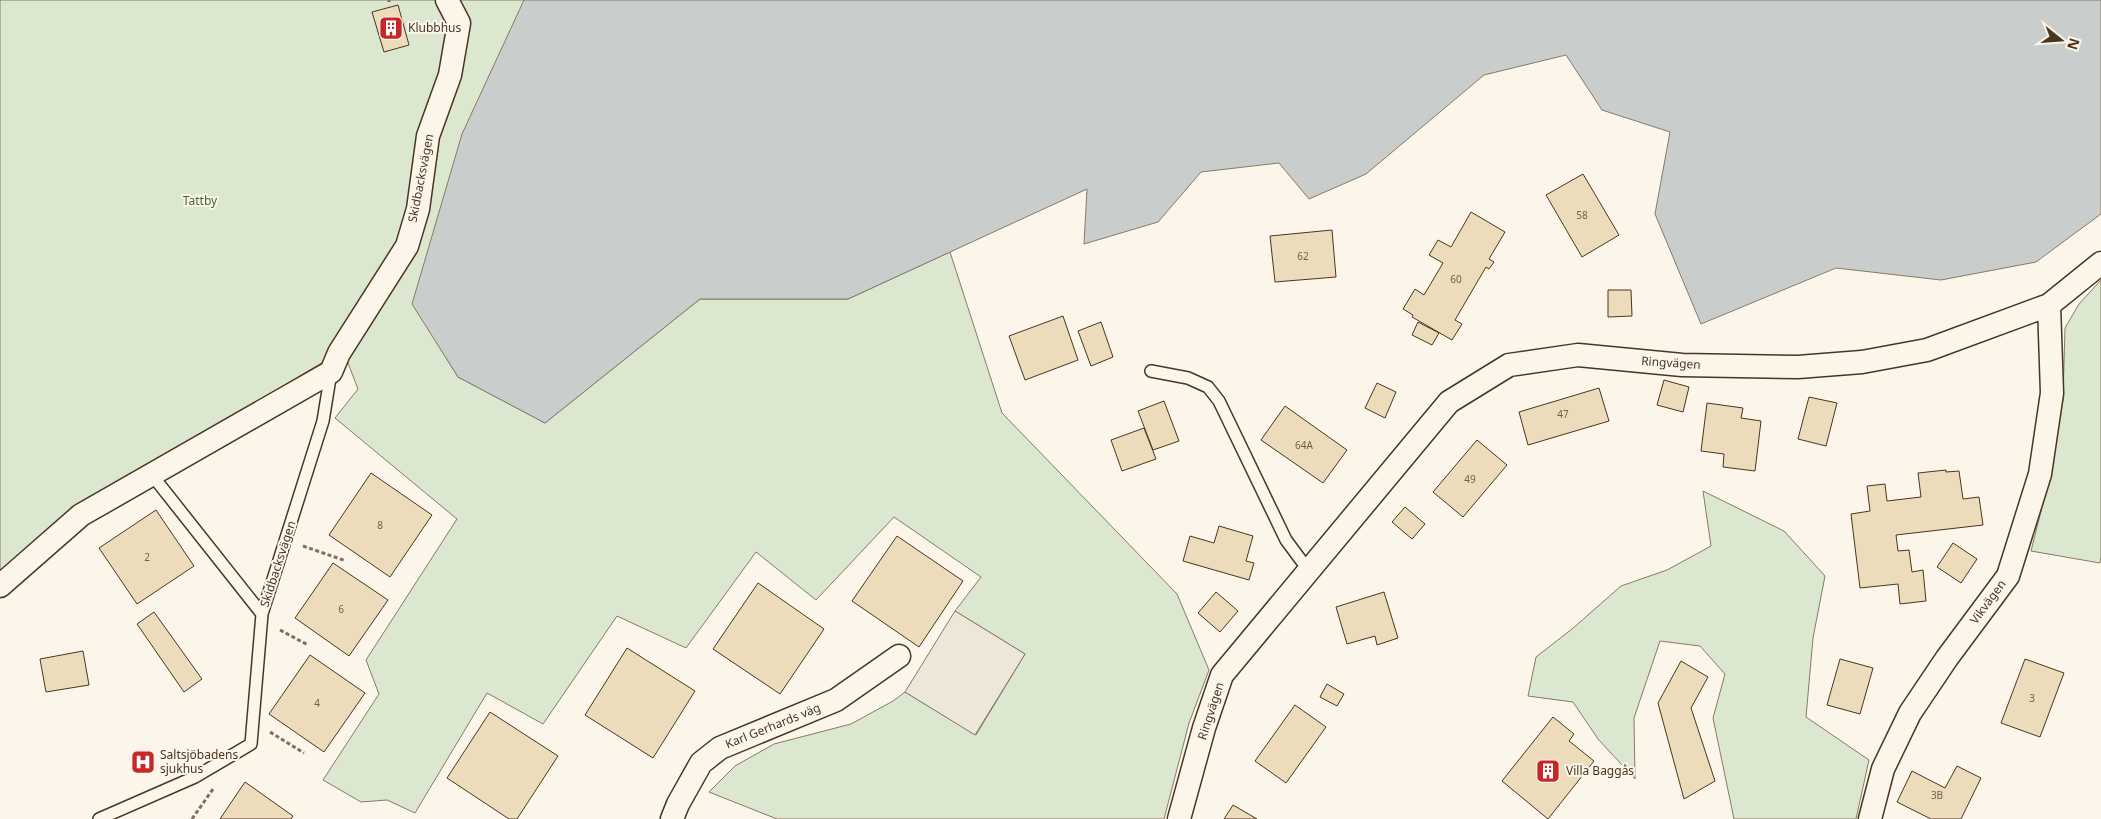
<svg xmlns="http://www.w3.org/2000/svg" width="2101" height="819" font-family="'Noto Sans',sans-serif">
<rect width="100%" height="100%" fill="#fbf6e9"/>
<path fill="#dce7d0" stroke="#887966" d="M0,0h820l-404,309 42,68 87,46 155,-124h148l102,-47 52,161 175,181 32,76 -20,53 -25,96h-387l-68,-27 26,-26 39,-22 77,-20 42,-23 12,-9 71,43 49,-81 -70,-43 26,-34 -87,-60 -78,83 -60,-48 -70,96 -69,-32 -74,108 -56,-31 -72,120 -28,-13 -26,2 -38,-22 56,-86 -13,-34 91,-141 -122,-101 23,-29 -15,-39 -205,123 -138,104z
M2101,280v277l-1,6 -69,-12 18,-72 14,-79 2,-72 14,-24z
M1703,491l81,40 41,45 -12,62 -7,79 63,43 -13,59h-122l-21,-101 12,-44 -25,-28 -40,-5 -26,77 1,61 -37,-40 -25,-37 -45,-6 8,-39 36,-28 49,-43 46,-16 44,-24z"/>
<path fill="#ede7d9" stroke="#887966" d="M955,611l70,43 -50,81 -70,-43z"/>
<path fill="#c9cecd" stroke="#887966" d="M524,0h1577v214l-65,48 -95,18 -105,-12 -135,56 -46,-110 15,-82 -68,-22 -36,-55 -82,20 -118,99 -57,25 -30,-36 -78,9 -43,50 -74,22 3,-55 -239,110h-148l-155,124 -87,-46 -46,-73 50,-170z"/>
<path fill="#ecdcbc" stroke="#4a3520" d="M398,5l11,40 -25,7 -12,-40z
M1583,174l36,61 -37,22 -36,-62z
M1471,212l34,20 -16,27 5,3 -5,7 -3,-2 -31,53 7,4 -10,16 -40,-23 1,-2 -10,-6 12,-20 9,6 19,-32 -14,-8 9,-15 13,7z
M1332,230l4,47 -61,5 -5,-46z
M1608,290h23l1,26 -24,1z
M1063,316l15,44 -53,20 -16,-44z
M1101,322l12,35 -22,9 -13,-35z
M1418,322l21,11 -7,12 -20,-10z
M1664,380l25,7 -6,25 -26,-7z
M1377,383l19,9 -11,26 -20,-10z
M1599,388l10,33 -81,24 -9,-33z
M1809,397l28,6 -11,43 -28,-7z
M1164,401l15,40 -26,9 -15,-39z
M1707,403l36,5 -2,10 20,3 -6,50 -32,-4 1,-13 -23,-3z
M1285,406l62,44 -24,33 -62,-43z
M1144,428l12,31 -34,12 -11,-31z
M1477,440l30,25 -44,52 -30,-25z
M1946,470v2l13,-1 4,28 16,-2 4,28 -87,10 2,16 11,-1 3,22 11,-2 3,31 -26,3 -2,-20 -38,4 -9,-74 19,-3 -3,-25 18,-2 2,17 34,-4 -3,-24z
M371,473l61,42 -42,62 -61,-42z
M1405,507l20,17 -13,15 -20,-17z
M156,510l38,56 -57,38 -38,-56z
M1219,526l34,10 -7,25 8,2 -5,17 -66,-19 7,-25 24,7z
M897,536l66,45 -44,66 -67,-46z
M1953,543l24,16 -16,24 -24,-16z
M333,563l55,37 -39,56 -54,-38z
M758,583l66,46 -44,65 -67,-45z
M1216,592l22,19 -18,21 -22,-19z
M1384,592l14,46 -21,7 -2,-9 -28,8 -11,-37z
M154,612l48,67 -18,13 -47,-68z
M627,648l68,43 -42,67 -68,-43z
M83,651l6,34 -43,7 -6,-33z
M310,655l55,38 -41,59 -55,-38z
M1840,659l33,9 -13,46 -33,-9z
M2025,659l39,14 -24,64 -39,-14z
M1681,661l27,16 -17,31 24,73 -31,18 -26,-96z
M1327,684l17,10 -7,12 -17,-9z
M1295,705l31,22 -40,56 -31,-22z
M490,712l68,44 -41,63h-8l-62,-41z
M1553,717l21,17 -5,7 25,20 -46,58 -46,-38z
M1957,766l24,12 -20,41h-30l-34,-17 15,-31 33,17z
M245,782l48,34 -2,3h-71z
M1233,805l24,14h-33z"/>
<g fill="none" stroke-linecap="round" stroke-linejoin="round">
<g stroke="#4a3520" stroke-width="14">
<path id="lane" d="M1151,371l37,7 20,9 11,14 67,139 23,31
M152,475l110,139 61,-193 8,-49
M99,819l96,-42 56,-33 11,-130"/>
</g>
<g stroke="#4a3520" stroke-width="25">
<path id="street" d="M0,586l81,-71 250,-143 8,-19 68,-107 11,-37 10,-73 22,-61 9,-52 -12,-23
M672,819l6,-15 23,-41 19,-15 116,-48 63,-44
M1179,819l25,-91 18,-53 227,-273 60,-37 69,-10 104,10 116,2 64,-5 65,-12 122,-45 52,-42
M1870,819l13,-50 27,-56 37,-55 61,-82 32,-102 12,-81 -3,-88"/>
</g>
<path stroke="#7f6f5c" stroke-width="3" stroke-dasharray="4 2.5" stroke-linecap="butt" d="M389,0v2
M303,546l43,15
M280,630l28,15
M270,732l34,21
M192,819l21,-30"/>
<use href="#lane" stroke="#fbf6e9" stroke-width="11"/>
<use href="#street" stroke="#fbf6e9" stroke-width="22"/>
</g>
<defs>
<g id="building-square" transform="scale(1.25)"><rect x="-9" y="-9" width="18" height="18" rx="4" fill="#c62828" stroke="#fbf6e9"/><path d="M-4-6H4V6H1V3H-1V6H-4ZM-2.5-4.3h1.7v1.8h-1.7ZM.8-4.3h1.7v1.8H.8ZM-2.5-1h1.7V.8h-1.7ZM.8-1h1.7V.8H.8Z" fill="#fff"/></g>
<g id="hospital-square" transform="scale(1.25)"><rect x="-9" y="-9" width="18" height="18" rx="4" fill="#c62828" stroke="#fbf6e9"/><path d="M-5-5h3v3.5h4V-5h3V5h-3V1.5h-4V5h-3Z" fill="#fff"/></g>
</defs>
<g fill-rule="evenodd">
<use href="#building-square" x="391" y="28"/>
<use href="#hospital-square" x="143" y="762"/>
<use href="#building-square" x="1548" y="771"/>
</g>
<g text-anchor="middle" stroke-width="4" stroke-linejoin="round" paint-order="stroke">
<g font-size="10" fill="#725f47">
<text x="1582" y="219">58</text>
<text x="1303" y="260">62</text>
<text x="1456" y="283">60</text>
<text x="1563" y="418">47</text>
<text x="1304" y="449">64A</text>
<text x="1470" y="483">49</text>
<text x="380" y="529">8</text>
<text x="147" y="561">2</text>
<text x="341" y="613">6</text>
<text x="2032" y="702">3</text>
<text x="317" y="707">4</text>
<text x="1937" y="799">3B</text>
</g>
<g font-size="12" fill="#4a3520" stroke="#fbf6e9" text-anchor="start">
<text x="408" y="32">Klubbhus</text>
<text x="160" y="759">Saltsjöbadens<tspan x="160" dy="14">sjukhus</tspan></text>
<text x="1566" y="775">Villa Baggås</text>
</g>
<g font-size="12" fill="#4a3520" stroke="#fbf6e9">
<text transform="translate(421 178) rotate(-79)" y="4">Skidbacksvägen</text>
<text transform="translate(1671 363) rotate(4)" y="4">Ringvägen</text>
<text transform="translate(278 564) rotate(-72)" y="4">Skidbacksvägen</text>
<text transform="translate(1988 602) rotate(-54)" y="4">Vikvägen</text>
<text transform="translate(1211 711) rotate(-72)" y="4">Ringvägen</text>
<text transform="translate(773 726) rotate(-22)" y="4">Karl Gerhards väg</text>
</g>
<g font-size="12" fill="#436837" stroke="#fbf6e9">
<text x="200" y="205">Tattby</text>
</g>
</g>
<g transform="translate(2061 40) rotate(107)" stroke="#fbf6e9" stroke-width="4" paint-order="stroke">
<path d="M0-4L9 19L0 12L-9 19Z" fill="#4a3520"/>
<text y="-8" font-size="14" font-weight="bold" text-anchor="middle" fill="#4a3520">N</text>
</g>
</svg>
